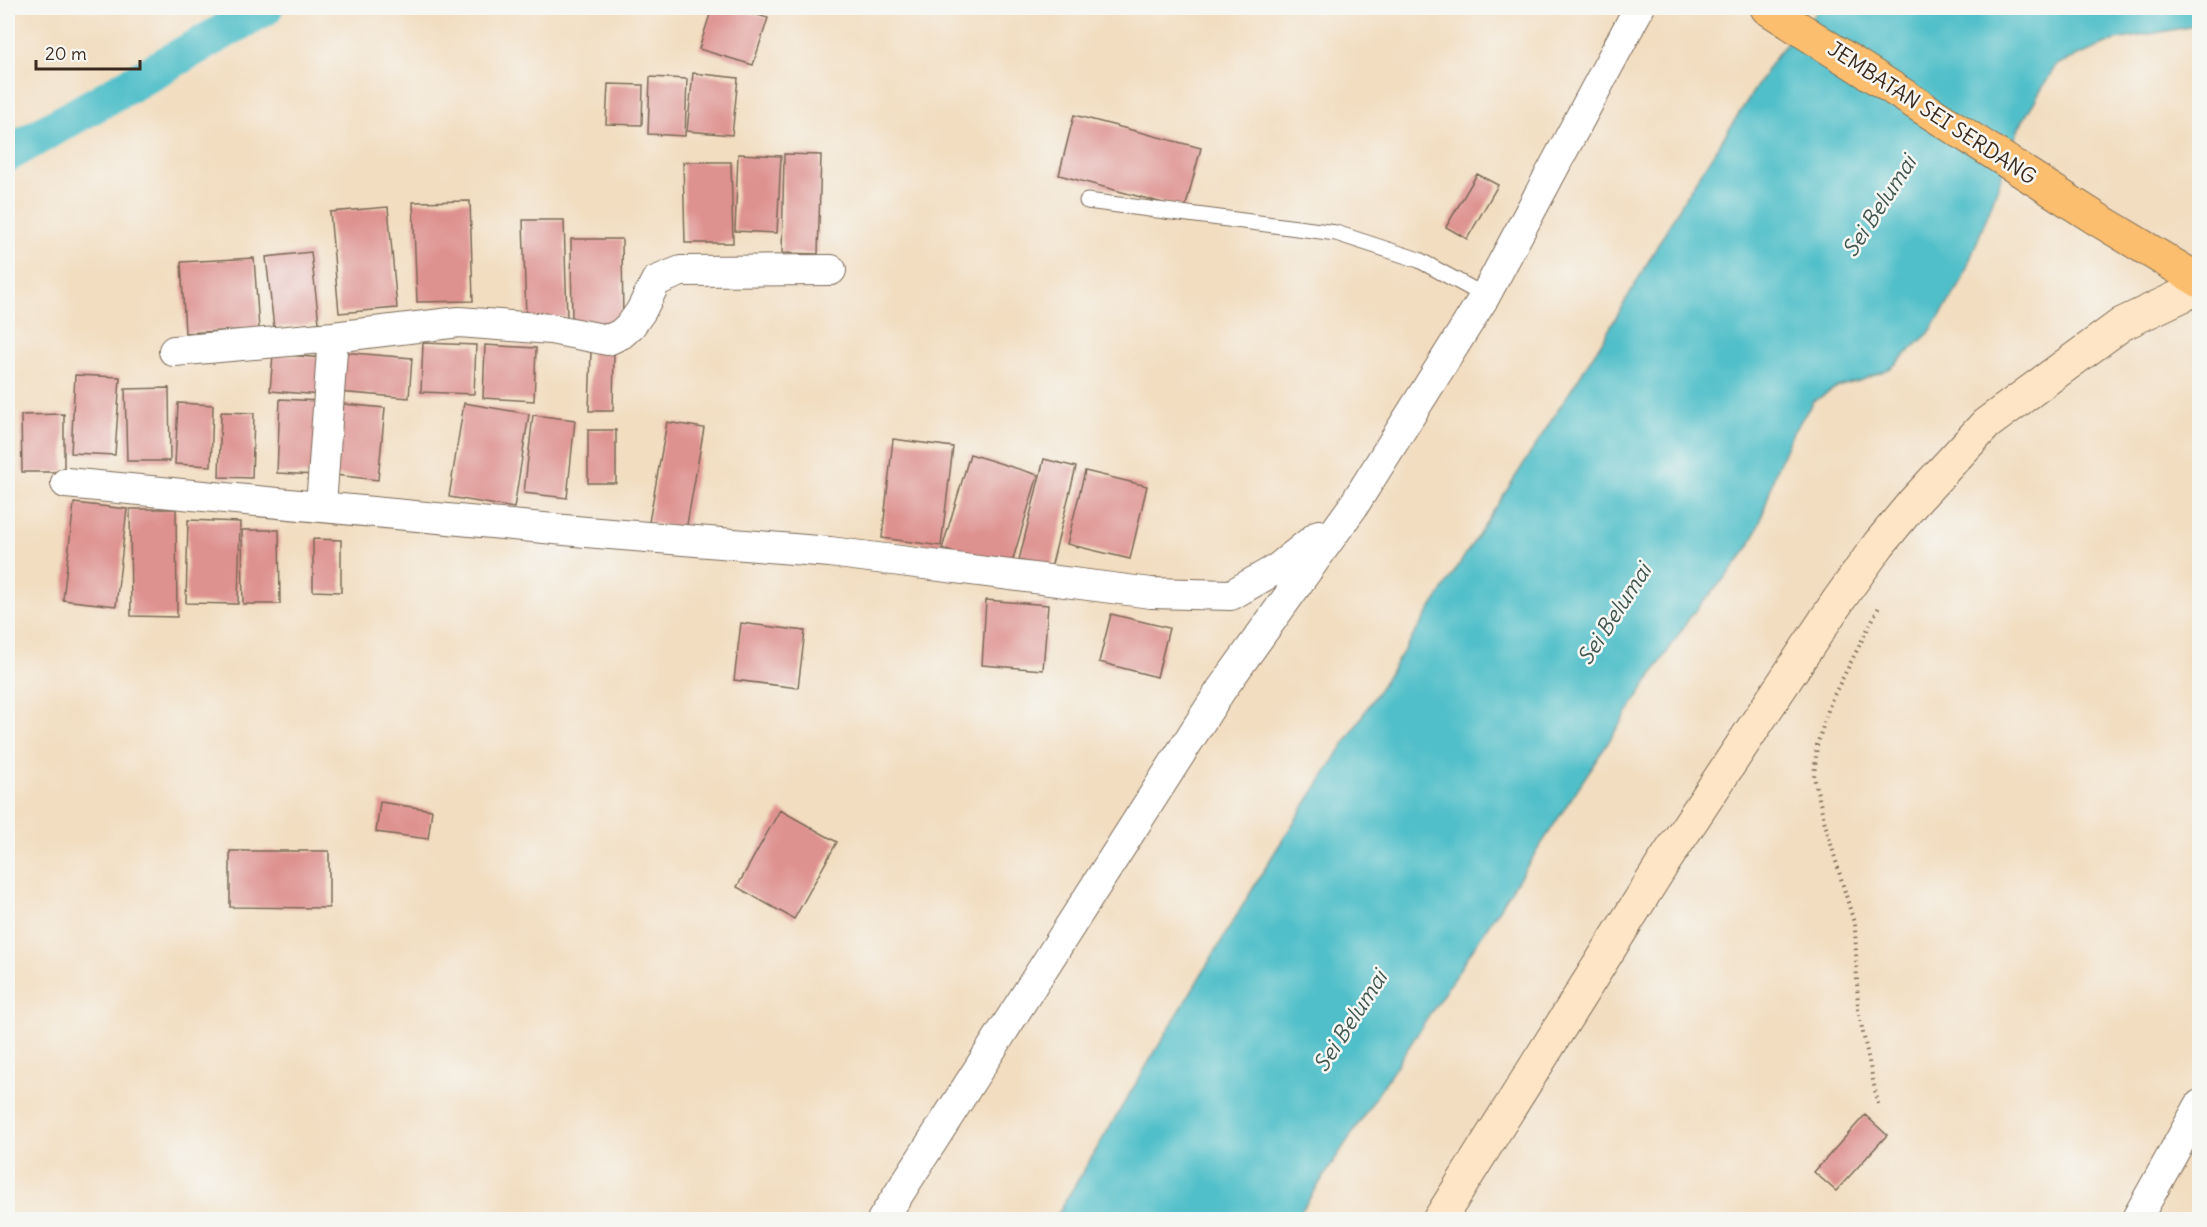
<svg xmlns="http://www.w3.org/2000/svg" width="2207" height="1227" font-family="Delius,sans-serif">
<rect width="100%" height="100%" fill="#f6f6f2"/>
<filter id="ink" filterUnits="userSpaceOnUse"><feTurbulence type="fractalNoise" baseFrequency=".0167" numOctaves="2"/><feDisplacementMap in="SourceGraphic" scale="12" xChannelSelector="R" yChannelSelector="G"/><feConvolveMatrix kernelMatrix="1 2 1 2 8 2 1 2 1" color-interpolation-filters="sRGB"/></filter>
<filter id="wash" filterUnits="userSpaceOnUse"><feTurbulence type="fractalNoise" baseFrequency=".008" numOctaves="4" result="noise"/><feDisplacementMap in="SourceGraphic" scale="24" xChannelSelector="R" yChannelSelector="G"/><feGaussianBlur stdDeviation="1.35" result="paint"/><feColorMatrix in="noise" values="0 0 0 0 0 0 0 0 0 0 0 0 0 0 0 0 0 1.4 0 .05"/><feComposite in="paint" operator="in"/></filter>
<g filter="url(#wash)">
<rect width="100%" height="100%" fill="#f2ddc0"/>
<path fill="#51bfc9" stroke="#467474" stroke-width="1.5" d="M1821,8h378v17l-83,15 -60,25 -37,62 -28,79 -31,79 -31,48 -38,35 -29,12 -25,7 -23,14 -21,31 -17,38 -15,50 -12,27 -19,25 -40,45 -394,602 -242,1 219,-365 330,-515 83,-144 92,-143z"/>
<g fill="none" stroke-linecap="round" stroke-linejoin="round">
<path stroke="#51bfc9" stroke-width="36" d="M8,154l257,-146"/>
</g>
<g id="blocks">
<path fill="#de928f" d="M712,8h23l33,10 -15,47 -54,-16z
M693,73l45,5 -6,57 -45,-4z
M650,77l37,2 -2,57 -37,-2z
M608,84l35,1 -1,40 -36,-1z
M1074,115l127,33 -16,61 -126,-34z
M738,154l43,2 -4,77 -42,-2z
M784,154l37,1 -3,99 -36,-1z
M683,162h48l2,81h-48z
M1477,174l21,11 -31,54 -21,-12z
M470,201l3,100 -56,1 -4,-100z
M388,207l9,101 -58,5 -9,-101z
M523,220h41l3,97 -41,1z
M571,239h51l1,88h-51z
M311,252l8,71 -45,5 -8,-71z
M254,258l5,71 -74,4 -4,-71z
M423,343l53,2 -2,49 -53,-2z
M485,345l51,3 -2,53 -51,-3z
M591,351l23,1 -1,59h-24z
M341,352l71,6 -3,40 -71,-6z
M273,354l52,4 -4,37 -51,-4z
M75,375l45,2 -5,78 -44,-2z
M169,388l1,73h-43l-2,-72z
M280,399l39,2 -3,74 -39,-2z
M178,403l35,2 -2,61 -36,-2z
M333,403l52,5 -7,72 -52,-6z
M464,403l65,11 -15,94 -65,-11z
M221,412l33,1 -2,65 -33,-1z
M64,414v58h-42l-1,-57z
M533,415l42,5 -8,78 -43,-5z
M667,422l37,6 -18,102 -37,-8z
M588,430h28v53h-28z
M893,439l60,8 -12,99 -59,-8z
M970,454l68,21 -28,94 -68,-20z
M1044,459l32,8 -25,101 -32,-8z
M1085,471l62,15 -17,73 -63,-15z
M74,503l53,6 -11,97 -53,-6z
M130,509h46l1,108 -46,-1z
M188,520l52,2 -2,82 -52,-1z
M242,530h37l1,74h-37z
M313,539l28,1v52l-28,-1z
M986,600l62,5 -5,65 -61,-5z
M1111,614l58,14 -12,49 -58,-15z
M741,623l64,8 -7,57 -64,-8z
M380,802l52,8 -4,29 -52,-7z
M780,810l57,32 -43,77 -57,-32z
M230,851h99v57l-99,-1z
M1865,1115l22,20 -51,56 -22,-19z"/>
</g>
</g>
<g filter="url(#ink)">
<use href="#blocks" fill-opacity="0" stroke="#7b6957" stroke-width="1.5"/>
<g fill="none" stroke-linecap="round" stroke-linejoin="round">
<g stroke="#7b6957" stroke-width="17">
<path id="lane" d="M1087,201l249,32 83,27 66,36"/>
</g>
<g stroke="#7b6957" stroke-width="32">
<path id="street" d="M174,351l159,-14 126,-15 92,7 57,11 13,-6 10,-9 10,-14 15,-30 25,-10 150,-1
M66,483l520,49 244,20 321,41 80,2 47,-27 41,-33
M321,506l12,-169
M882,1220l339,-530 131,-182 133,-212 154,-288
M2136,1220l64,-115"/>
</g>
<g stroke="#7b6957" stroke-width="35">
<path id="secondary" d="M1439,1220l223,-355 176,-264 41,-57 34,-41 73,-79 136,-100 78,-37"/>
</g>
<g stroke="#7b6957" stroke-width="35">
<path id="highway" d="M1767,8l330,211 103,62"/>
</g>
<path stroke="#7b6957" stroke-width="4" stroke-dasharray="1.5 4.5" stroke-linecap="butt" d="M1878,1104l-20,-95 -3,-83 -30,-102 -11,-47 3,-32 14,-44 48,-94"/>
<use href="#lane" stroke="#fff" stroke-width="15"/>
<use href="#street" stroke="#fff" stroke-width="30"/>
<use href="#secondary" stroke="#fde5c5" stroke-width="33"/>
<use href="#highway" stroke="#fabe6e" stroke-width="33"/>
</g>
</g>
<g text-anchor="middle" stroke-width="5" stroke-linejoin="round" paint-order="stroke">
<g font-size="21" fill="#3b2a1e" stroke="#f6f6f2">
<text transform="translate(1932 113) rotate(33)" y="7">JEMBATAN SEI SERDANG</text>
</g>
<g font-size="22" font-style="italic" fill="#425751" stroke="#f6f6f2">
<text transform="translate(1879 206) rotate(-57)" y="8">Sei Belumai</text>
<text transform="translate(1614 614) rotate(-57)" y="8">Sei Belumai</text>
<text transform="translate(1350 1021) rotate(-57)" y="8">Sei Belumai</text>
</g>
</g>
<rect width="2207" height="1227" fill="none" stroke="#f6f6f2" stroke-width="30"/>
<path d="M36 60v9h104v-9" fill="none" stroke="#3b2a1e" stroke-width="3"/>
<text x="45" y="60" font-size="18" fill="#3b2a1e" stroke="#f6f6f2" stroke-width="4.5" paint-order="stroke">20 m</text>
</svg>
